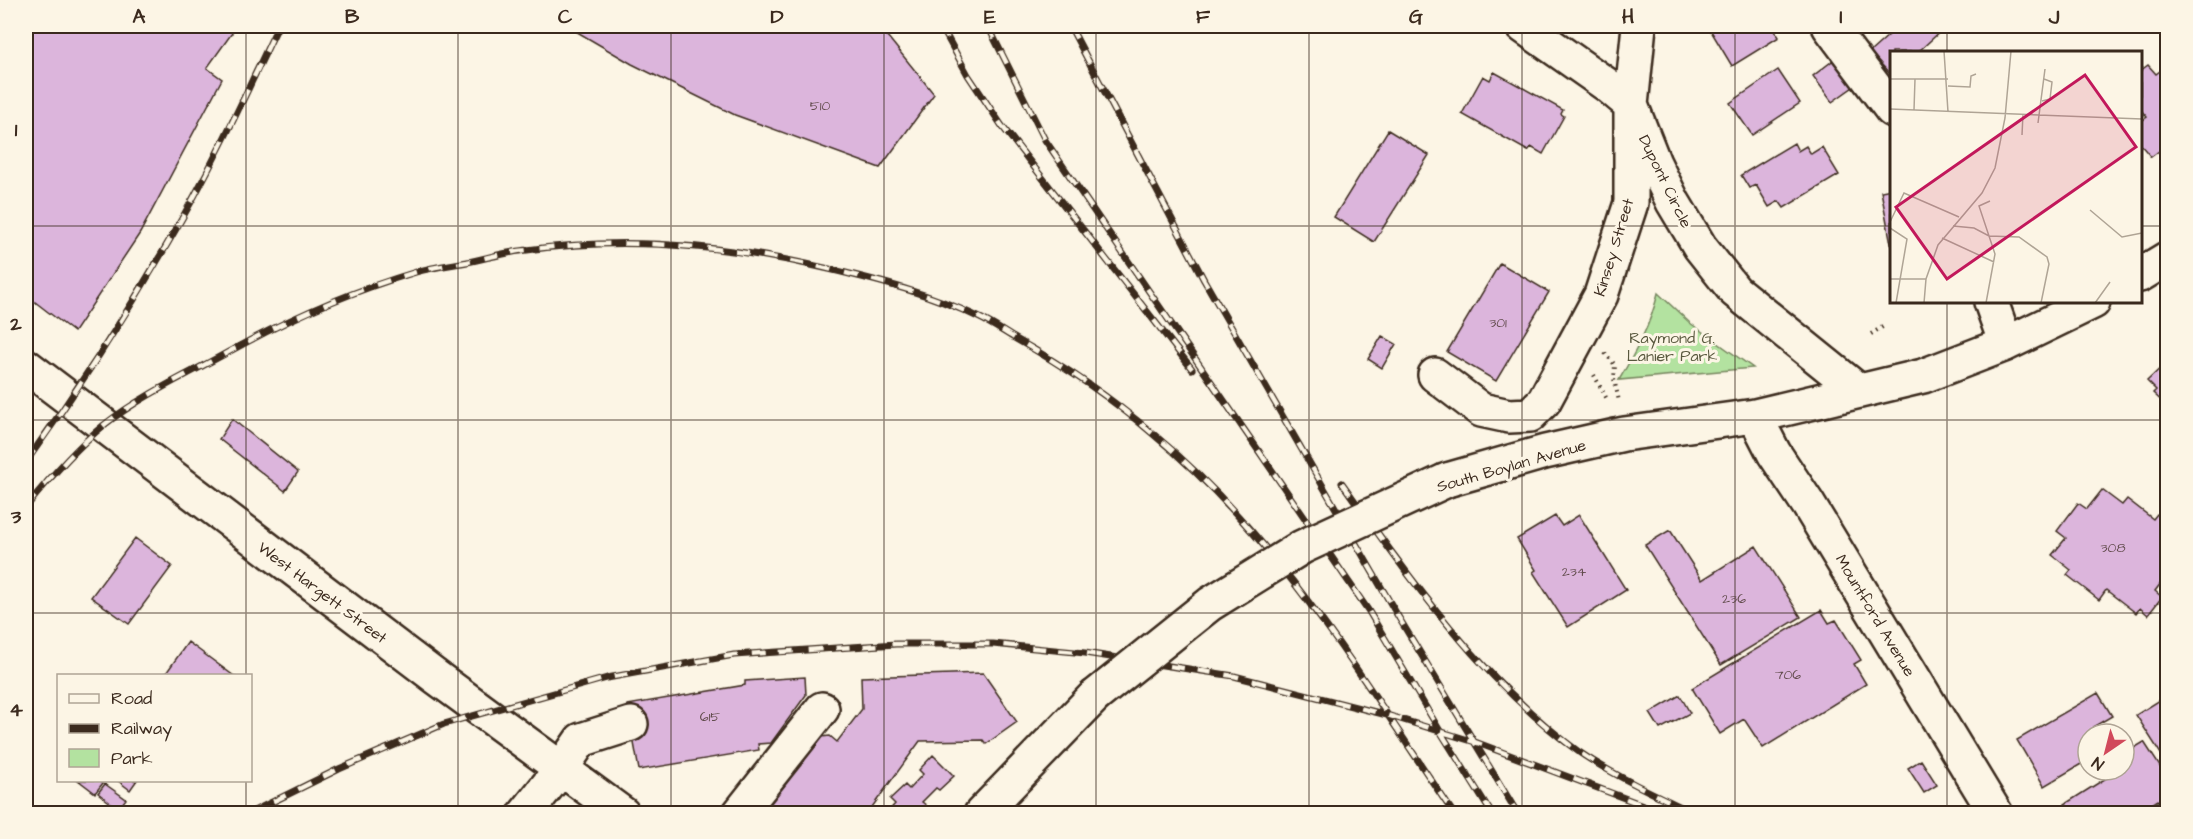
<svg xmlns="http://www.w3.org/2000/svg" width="2193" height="839" font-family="'Architects Daughter',sans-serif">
<rect width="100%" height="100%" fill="#fcf5e5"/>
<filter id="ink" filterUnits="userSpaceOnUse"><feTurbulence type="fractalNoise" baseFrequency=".0167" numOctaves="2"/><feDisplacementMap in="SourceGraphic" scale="12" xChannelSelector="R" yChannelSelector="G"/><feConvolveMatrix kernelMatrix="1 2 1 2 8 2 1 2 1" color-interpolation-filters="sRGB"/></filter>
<g filter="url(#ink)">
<path fill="#b3e2a0" stroke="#77865f" stroke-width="1.5" d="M1658,293l32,30 63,45 -134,12c16,-27 32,-56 39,-87z"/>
<path fill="#dcb5dc" stroke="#3b2a1e" stroke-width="1.5" d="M26,26h211l-30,42 15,11 -82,154 -66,99 -48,-37z
M567,26h312l55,68 -54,74 -145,-53 -103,-51z
M1708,26h64l7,11 -47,29z
M1899,26h43l2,2 -26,24h-26v24l-22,-24z
M1840,55l20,27 -28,20 -19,-26z
M2148,65l8,9 12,-9v88l-5,-5 -12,9 -11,-13v-22l7,-5 -7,-8v-38z
M1778,70l22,33 -48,32 -22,-32z
M1494,72l69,38 -2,4 3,2 -21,38 -12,-7 -3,4 -66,-37 21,-38 7,4z
M1388,130l41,25 -55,87 -40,-25z
M1794,143l4,8 8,-5 5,8 11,-7 17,28 -55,33 -5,-7 -10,6 -13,-22 -7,3 -8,-13z
M1892,189v60l-11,-58z
M1500,263l49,29 -53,89 -49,-29z
M1382,336l14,8 -14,24 -14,-9z
M2168,361v46l-15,-14 3,-3 -9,-9z
M232,419l66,53 -13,19 -66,-52z
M2102,490l20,15 5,-6 26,20 4,-5 11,8v52l-13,17 7,6 -14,18 -8,-7 -4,5 -30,-23 -7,10 -32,-25 4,-5 -19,-15 14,-17 -9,-7 21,-28 9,6z
M1579,515l47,75 -58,37 -35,-55 3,-2 -19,-31 38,-23 7,10z
M1670,530l32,50 54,-34 45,71 -80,48 -76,-120z
M135,538l37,28 -43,58 -38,-27z
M1821,610l8,13 7,-3 25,40 -7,4 12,20 -103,64 -19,-29 -24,15 -28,-46z
M188,642l46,34h-70z
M983,673l34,49 -31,22 -3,-4 -63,1 -53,73h-112l57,-76 18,-2 7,6 25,-33 -1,-32z
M805,677l1,18 -35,48 -13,1 1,6 -120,20 -12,-65 118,-20v-4z
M2098,693l14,23 -19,11 5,7h-10v26l-44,26 -27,-46z
M1680,695l10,18 -30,16 -10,-16z
M2168,695v70l-32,-50z
M2144,742l24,37v26l-5,3 -5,-8 -22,14h-72l5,-4 -4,-6 46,-29 -4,-5h17v-16z
M933,755l21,21 -15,14 -3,-2 -14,14 4,3 -9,9h-31l9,-10 -5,-5 15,-14 4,4 14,-15 -4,-4z
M1921,760l16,25 -13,8 -16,-25z
M78,780h22l3,3 -8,10z
M117,780h20l-7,10z
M105,784l21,15 -8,10 -20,-16z"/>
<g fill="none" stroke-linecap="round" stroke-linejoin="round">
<g stroke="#3b2a1e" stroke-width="38">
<path id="minor" d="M1523,26l84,59 24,20 23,58 19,39 27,45 35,44 124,100
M1829,26l63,84
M2140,275l28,-17
M1991,302l15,42
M26,366l410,311 187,137
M1435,375l46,35 28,6 21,-1 14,-14 57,-106 30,-92v-98l8,-79
M1755,416l19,37 34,51 188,310
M1447,480l98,-28 79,-18 131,-18 168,-40 83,-32 87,-42
M525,814l36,-45 20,-29 50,-16
M739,814l83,-105
M981,814l113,-117"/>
</g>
<path stroke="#3b2a1e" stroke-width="4" stroke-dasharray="1.5 4.5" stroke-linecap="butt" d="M1871,334l13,-8
M1605,353l10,12 -1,14 5,22
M1594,375l14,26
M1035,808l6,6"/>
<use href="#minor" stroke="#fcf5e5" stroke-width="33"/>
<g stroke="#3b2a1e" stroke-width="7">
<path id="rail" d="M941,26l27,49 34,51 190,243
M988,26l57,114 323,470 72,121 52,83
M1070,26l134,254 195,338 119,196
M26,462c51,-71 99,-145 143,-221 41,-69 75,-143 109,-215
M1342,483c68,96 141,199 237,269 32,22 81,45 117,62
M26,507c22,-27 51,-60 78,-82 38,-30 85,-51 128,-75 58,-32 120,-59 184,-78 16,-5 34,-7 51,-10 20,-4 40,-10 60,-12 100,-14 205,-4 302,19 51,12 102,25 149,48 13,6 26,15 38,22 48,27 94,58 136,94 126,104 211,247 302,381
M248,814l91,-45 105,-45 163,-46 127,-23 162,-11h97l92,9 149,23 153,39 88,27 192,72"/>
</g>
<use href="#rail" stroke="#fcf5e5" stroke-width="4.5" stroke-dasharray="14" stroke-linecap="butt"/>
<g stroke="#3b2a1e" stroke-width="38" stroke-linecap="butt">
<path id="minor-bridge" d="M1094,697l116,-93 92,-57 145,-67"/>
</g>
<use href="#minor-bridge" stroke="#fcf5e5" stroke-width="33"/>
</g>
</g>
<path fill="none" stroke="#3b2a1e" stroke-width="1.5" stroke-opacity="0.55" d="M246,26v650M458,26v788M671,26v788M884,26v788M1096,26v788M1309,26v788M1522,26v788M1735,26v788M1947,26v26M26,226h1866M2140,226h28M1947,302v512M26,420h2142M26,613h2142M246,780v34"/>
<g text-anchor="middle" stroke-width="6" stroke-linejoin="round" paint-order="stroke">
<g font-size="14" fill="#634d4e">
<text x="820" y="110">510</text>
<text x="1498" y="327">301</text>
<text x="2113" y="552">308</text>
<text x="1574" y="576">234</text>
<text x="1734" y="603">236</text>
<text x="1788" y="679">706</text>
<text x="710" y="721">615</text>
</g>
<g font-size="16" fill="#3b2a1e" stroke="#fcf5e5">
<text transform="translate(1666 181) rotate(64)" y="6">Dupont Circle</text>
<text transform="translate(1613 247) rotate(-73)" y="6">Kinsey Street</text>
<text transform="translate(1511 465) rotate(-16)" y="6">South Boylan Avenue</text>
<text transform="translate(323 592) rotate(37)" y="6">West Hargett Street</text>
<text transform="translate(1876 615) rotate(59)" y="6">Mountford Avenue</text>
</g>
<g font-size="16" fill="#59583e" stroke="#fcf5e5">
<text x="1672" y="343">Raymond G.<tspan x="1672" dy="18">Lanier Park</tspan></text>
</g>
</g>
<g transform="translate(1890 51)">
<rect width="252" height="252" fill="#fcf5e5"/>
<path fill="none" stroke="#afa495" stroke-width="1.5" d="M54,0l4,61M0,28h58M58,35l22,1 1,-11 5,-2M152,50l8,-2 2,-17 -8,-3M0,58l252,10M24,59l1,-31M148,72l7,-54M132,84l1,-21M200,159l32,27 20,-4M0,171l14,-29 55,24M63,175l21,2 15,8 30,1 28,20 2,7 -8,39M0,177l17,11 -11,64M52,187l52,24M0,228h36M34,252l2,-24 12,-34 44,-52 13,-25 10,-50 6,-67M96,252l9,-49 -16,-48 11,-5M205,252l15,-21"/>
<path fill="#c2185b" fill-opacity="0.15" stroke="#c2185b" stroke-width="3" d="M195,24l51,72 -189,132 -51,-72z"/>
<rect width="252" height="252" fill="none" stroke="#3b2a1e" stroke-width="3"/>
</g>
<rect width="2193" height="839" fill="none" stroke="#fcf5e5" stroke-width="66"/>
<rect x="57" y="674" width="195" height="108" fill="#fcf5e5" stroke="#afa495" stroke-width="1.5"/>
<rect x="69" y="694" width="30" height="9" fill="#fcf5e5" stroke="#afa495" stroke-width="1.5"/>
<text x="111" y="704" font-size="18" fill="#3b2a1e">Road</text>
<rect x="69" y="724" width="30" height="9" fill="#3b2a1e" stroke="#afa495" stroke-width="1.5"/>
<text x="111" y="734" font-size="18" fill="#3b2a1e">Railway</text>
<rect x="69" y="749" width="30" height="18" fill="#b3e2a0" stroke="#afa495" stroke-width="1.5"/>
<text x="111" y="764" font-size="18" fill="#3b2a1e">Park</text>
<g transform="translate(2106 752) rotate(215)"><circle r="28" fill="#fcf5e5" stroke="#afa495" stroke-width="1.5"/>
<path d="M0-4.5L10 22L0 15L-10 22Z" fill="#d1495b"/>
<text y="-9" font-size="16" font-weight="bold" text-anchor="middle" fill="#3b2a1e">N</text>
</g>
<rect x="33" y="33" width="2127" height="773" fill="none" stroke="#3b2a1e" stroke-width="2"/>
<g font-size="20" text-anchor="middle" font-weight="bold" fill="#3b2a1e">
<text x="139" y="23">A</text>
<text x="352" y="23">B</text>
<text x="565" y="23">C</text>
<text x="777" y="23">D</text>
<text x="990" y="23">E</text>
<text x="1203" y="23">F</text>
<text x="1416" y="23">G</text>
<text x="1628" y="23">H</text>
<text x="1841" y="23">I</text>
<text x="2054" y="23">J</text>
<text x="16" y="136">1</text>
<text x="16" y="330">2</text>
<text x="16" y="523">3</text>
<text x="16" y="716">4</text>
</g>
</svg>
